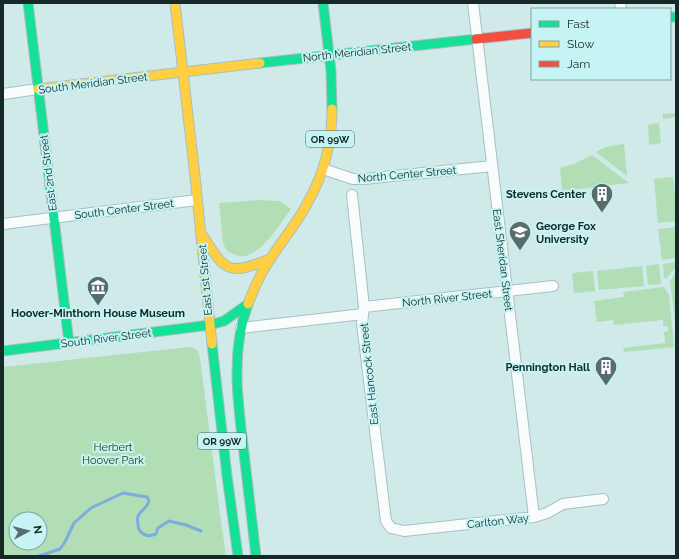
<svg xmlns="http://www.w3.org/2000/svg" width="679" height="559" font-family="Raleway,sans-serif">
<rect width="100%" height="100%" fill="#d0eaea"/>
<path fill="#b1deb5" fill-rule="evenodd" d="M676,113v4l-13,2v-5z
M659,123l2,20 -12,2 -1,-20z
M624,144l3,32 -31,-24c9,-5 17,-7 28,-8z
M592,155l37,28 -67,8 -2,-23 14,-4z
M673,177l3,27v17l-18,2 -4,-44z
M258,200l22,1 11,8c-10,14 -35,55 -55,46 -8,-3 -10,-4 -13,-12l-4,-40z
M676,227v31l-14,2 -4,-31z
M676,262v5l-10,12 -2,-1 -1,-14z
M659,264l2,20 -13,1 -2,-19z
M642,266l2,20 -45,4 -2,-19z
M593,271l2,20 -21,2 -2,-20z
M676,273v56l-6,-48z
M664,287l5,8 5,52 -50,5 -1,-4 42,-5 -1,-11 4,-1v-5h-5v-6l-49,5 -1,-5 -16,2 -3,-21 30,-4 -1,-5z
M189,347c7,0 10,5 11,11l20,156 6,42h-223v-189zM16,519h24v24h-24z"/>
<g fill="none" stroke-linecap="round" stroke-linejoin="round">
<path stroke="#7badde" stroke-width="3" d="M39,556l21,-7 5,-7 9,-19 17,-15 32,-15 24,4 2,4c-3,10 -14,11 -11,22 0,4 0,6 3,9 5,5 9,4 15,2l2,-6 11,-7 17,4 15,6"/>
<g stroke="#abbfbf" stroke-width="12">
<path id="street" d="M473,3l61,514
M620,3l1,6
M3,94l35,-5
M323,169l30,10h11l128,-13
M352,195l12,112 -2,16 24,198 5,7 13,3 130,-14 13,-4 16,-9 40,-5
M3,224l194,-24
M364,307l189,-21
M241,328l122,-14"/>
</g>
<g stroke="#abbfbf" stroke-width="11">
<path id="fast" d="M28,3l41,340
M323,3l8,68 1,38
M670,17h6
M260,63l216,-24
M248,304c-18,49 -10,99 -4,149 4,34 8,69 12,103
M210,325l14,-4 24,-17
M212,344l15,132 11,80
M3,351l207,-26"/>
</g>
<g stroke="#abbfbf" stroke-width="11">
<path id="slow" d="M175,3l20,173 17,168
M38,89l222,-26
M203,236c23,37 26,39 67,23
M248,304c6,-16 13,-32 23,-46 12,-19 27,-36 37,-56 16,-28 24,-61 24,-93"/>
</g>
<g stroke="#abbfbf" stroke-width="11">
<path id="jam" d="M476,39l56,-6"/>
</g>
<use href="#street" stroke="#f8fcfc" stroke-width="10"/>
<use href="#fast" stroke="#16e098" stroke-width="9"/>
<use href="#slow" stroke="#ffcf43" stroke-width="9"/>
<use href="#jam" stroke="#f24e42" stroke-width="9"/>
</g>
<defs>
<g id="building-pin" transform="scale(1.15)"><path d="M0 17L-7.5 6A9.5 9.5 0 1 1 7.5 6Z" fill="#576c6c" stroke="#c6f4f4"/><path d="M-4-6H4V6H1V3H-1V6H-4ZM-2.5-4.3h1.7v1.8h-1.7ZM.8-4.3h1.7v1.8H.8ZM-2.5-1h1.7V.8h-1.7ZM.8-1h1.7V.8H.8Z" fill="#fff"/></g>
<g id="university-pin" transform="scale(1.15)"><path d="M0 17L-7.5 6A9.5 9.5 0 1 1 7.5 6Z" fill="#576c6c" stroke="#c6f4f4"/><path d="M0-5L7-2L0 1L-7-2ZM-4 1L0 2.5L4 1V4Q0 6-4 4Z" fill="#fff"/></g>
<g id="museum-pin" transform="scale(1.15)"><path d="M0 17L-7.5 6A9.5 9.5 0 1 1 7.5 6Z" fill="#576c6c" stroke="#c6f4f4"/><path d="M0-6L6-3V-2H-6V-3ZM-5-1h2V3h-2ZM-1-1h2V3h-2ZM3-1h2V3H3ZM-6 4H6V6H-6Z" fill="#fff"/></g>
</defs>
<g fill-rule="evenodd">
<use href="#building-pin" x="602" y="194"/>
<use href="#university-pin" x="520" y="232"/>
<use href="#museum-pin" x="98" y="287"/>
<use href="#building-pin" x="606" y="367"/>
</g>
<g text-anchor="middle" stroke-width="4" stroke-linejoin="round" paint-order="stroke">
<g fill="#c6f4f4" stroke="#4b6565" stroke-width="1">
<rect x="306" y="131" width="48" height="16" rx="3"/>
<rect x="198" y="433" width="48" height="16" rx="3"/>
</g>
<g font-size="10" font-weight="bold" fill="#162828">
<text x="330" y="143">OR 99W</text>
<text x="222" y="445">OR 99W</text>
</g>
<g font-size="11" fill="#162828" stroke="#c6f4f4">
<text transform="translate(357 52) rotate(-6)" y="4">North Meridian Street</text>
<text transform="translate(93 83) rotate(-7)" y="4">South Meridian Street</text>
<text transform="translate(48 173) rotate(-97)" y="4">East 2nd Street</text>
<text transform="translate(407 174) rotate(-5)" y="4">North Center Street</text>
<text transform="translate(124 209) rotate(-7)" y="4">South Center Street</text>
<text transform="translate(503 260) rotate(83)" y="4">East Sheridan Street</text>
<text transform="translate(205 280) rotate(-95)" y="4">East 1st Street</text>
<text transform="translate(447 298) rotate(-6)" y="4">North River Street</text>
<text transform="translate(106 338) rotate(-7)" y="4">South River Street</text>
<text transform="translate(369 374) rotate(-96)" y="4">East Hancock Street</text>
<text transform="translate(498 521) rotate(-6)" y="4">Carlton Way</text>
</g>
<g font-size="11" font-weight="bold" fill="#162828" stroke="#c6f4f4" text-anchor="end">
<text x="586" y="198">Stevens Center</text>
<text x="536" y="230" text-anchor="start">George Fox<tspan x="536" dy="13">University</tspan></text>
<text x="98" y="317" text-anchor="middle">Hoover-Minthorn House Museum</text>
<text x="590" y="371">Pennington Hall</text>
</g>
<g font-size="11" fill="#1c4410" stroke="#c6f4f4">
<text x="113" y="451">Herbert<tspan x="113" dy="13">Hoover Park</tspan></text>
</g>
</g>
<rect width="679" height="559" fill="none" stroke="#162828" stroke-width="8"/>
<rect x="531" y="8" width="140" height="72" fill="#c6f4f4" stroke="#80a2a2"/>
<rect x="539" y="21" width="20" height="6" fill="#16e098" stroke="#80a2a2"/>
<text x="567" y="28" font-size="12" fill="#162828">Fast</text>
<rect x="539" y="41" width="20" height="6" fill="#ffcf43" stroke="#80a2a2"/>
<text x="567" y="48" font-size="12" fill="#162828">Slow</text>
<rect x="539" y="61" width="20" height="6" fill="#f24e42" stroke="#80a2a2"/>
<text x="567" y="68" font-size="12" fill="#162828">Jam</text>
<g transform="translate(28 531) rotate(83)"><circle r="19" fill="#c6f4f4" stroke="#80a2a2"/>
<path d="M0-3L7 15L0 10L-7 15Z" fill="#576c6c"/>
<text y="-6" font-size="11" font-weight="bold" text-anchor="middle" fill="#162828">N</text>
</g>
</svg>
